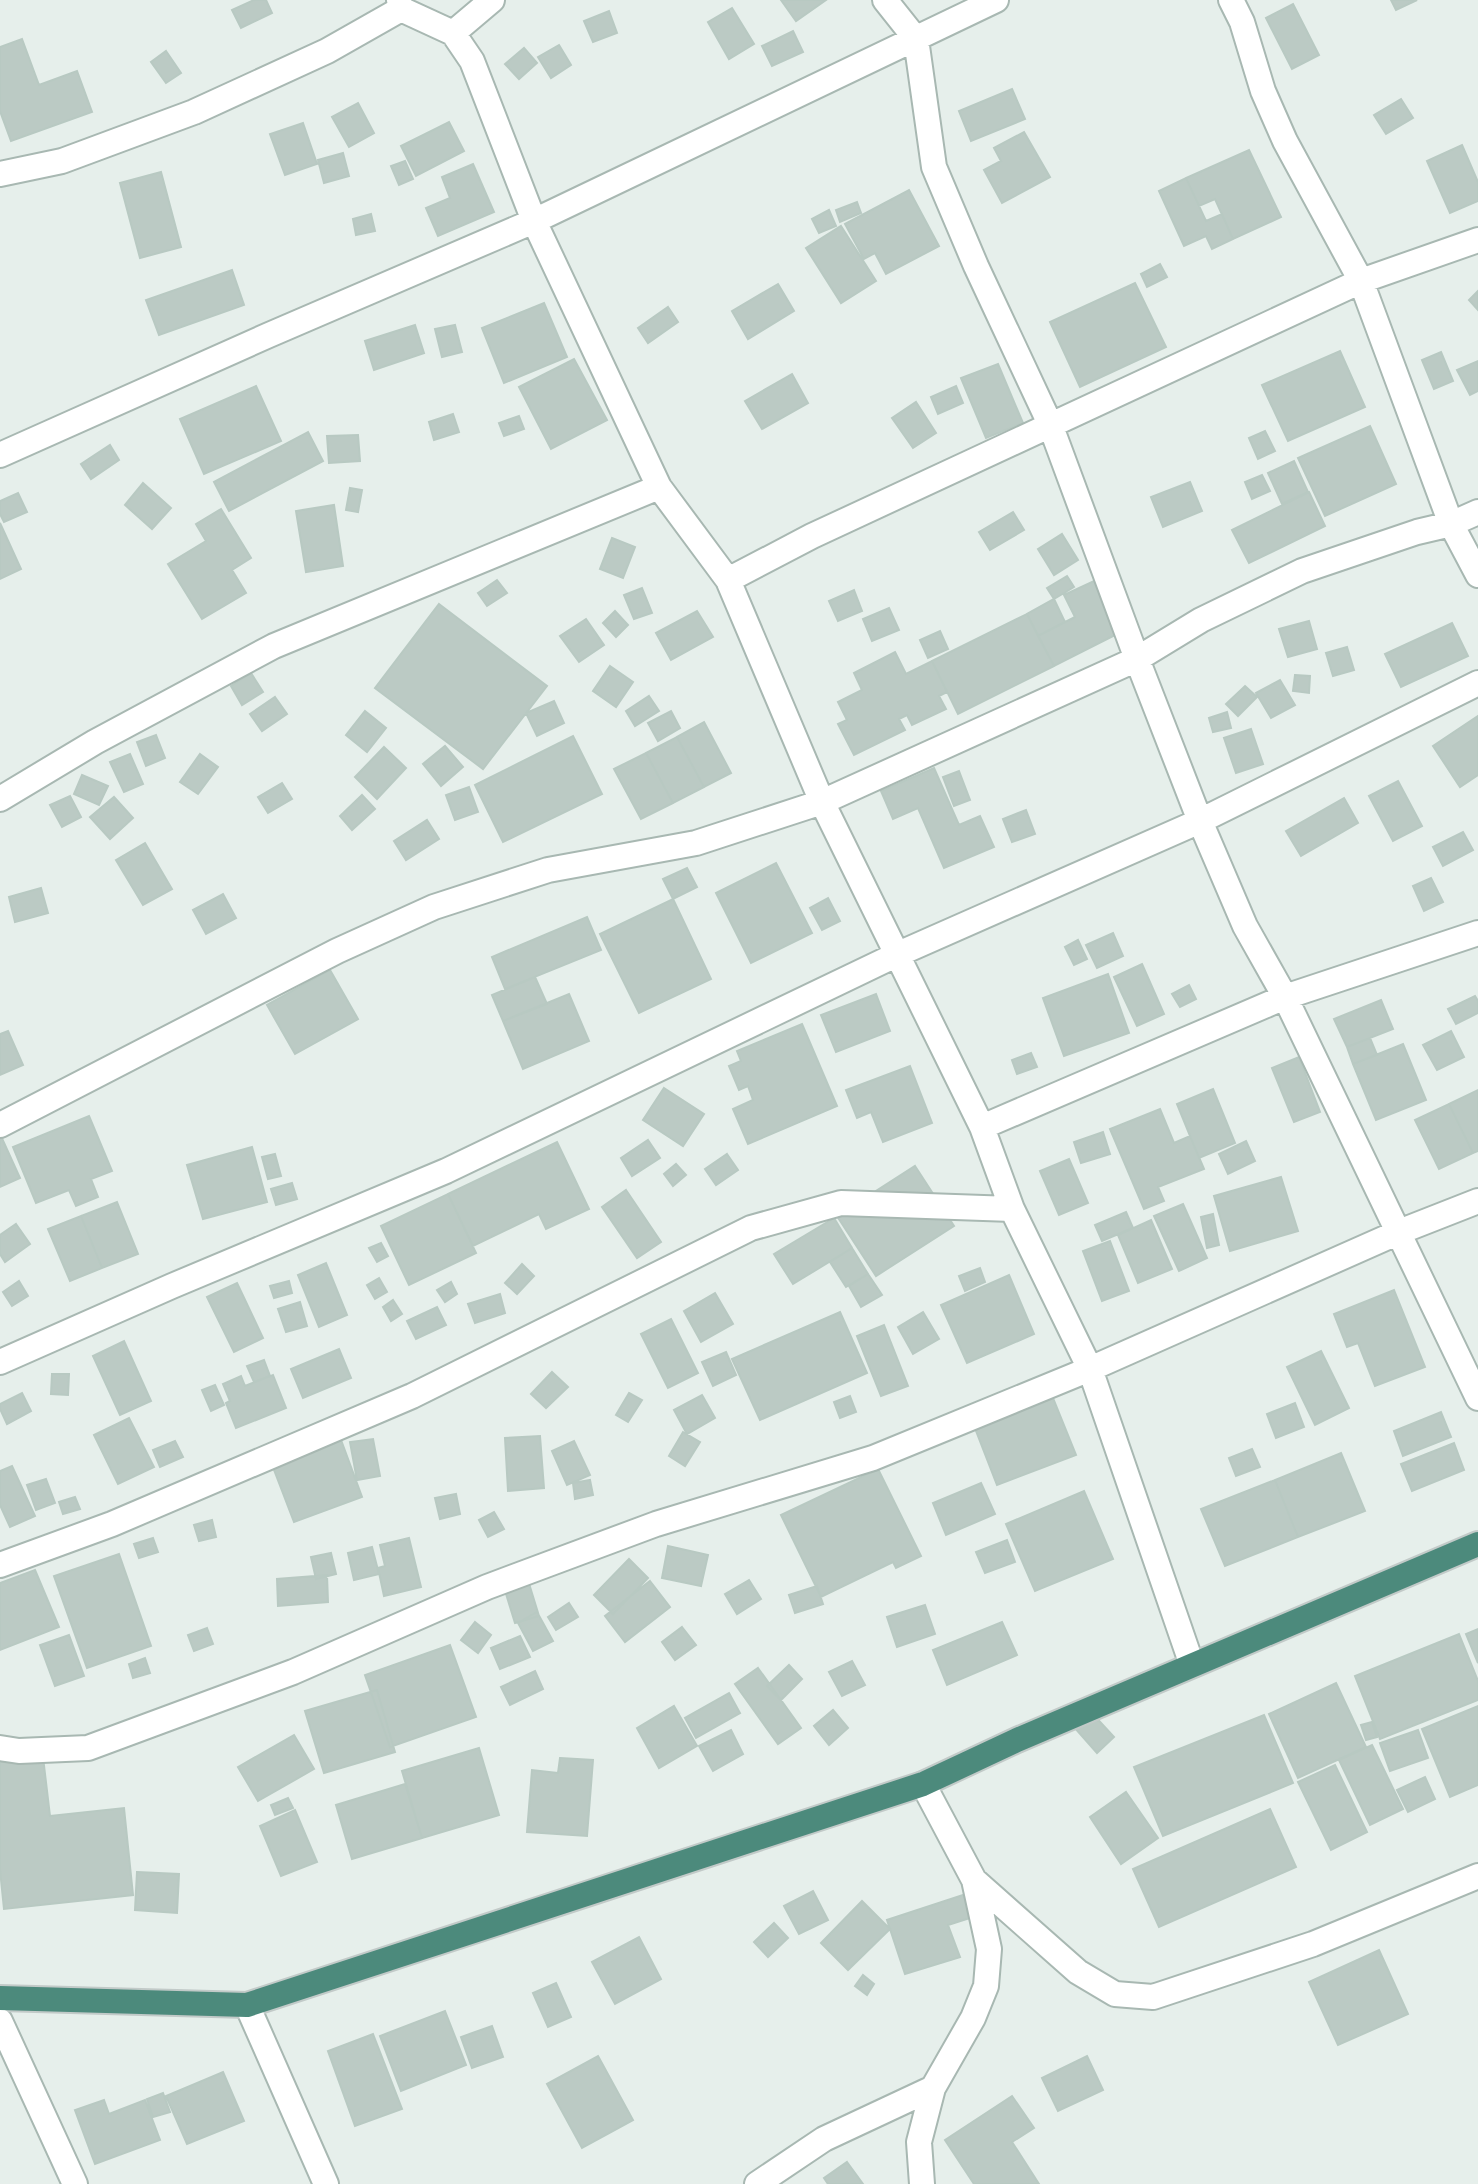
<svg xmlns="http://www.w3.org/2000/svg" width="1478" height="2184" font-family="'Fira Sans',sans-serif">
<rect width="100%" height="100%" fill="#e6efeb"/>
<path fill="#bbcac4" stroke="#b8c9c2" stroke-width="2" d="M254,0h12l6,13 -31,15 -9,-18z
M781,0h45l-30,21z
M1391,0h26l-21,10z
M1293,4l26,51 -27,14 -26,-51z
M732,8l22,36 -25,15 -21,-37z
M609,11l8,22 -24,9 -9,-21z
M793,31l10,21 -31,14 -10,-20z
M22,39l17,46 38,-14 15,41 -81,29 -11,-30v-64z
M559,45l12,20 -20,13 -13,-21z
M524,48l13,15 -18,16 -14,-15z
M166,51l15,22 -15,10 -15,-21z
M1012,89l13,30 -54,22 -12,-30z
M1401,99l12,19 -27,16 -12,-19z
M358,103l16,30 -25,14 -17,-30z
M449,122l15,29 -48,25 -15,-30z
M303,123l14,41 -32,11 -15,-41z
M1024,132l26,45 -48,26 -18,-33 17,-9 -7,-13z
M1462,145l16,37v19l-28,12 -23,-52z
M1249,150l32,67 -48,22 -18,-40 -16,7 -13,-28z
M343,153l6,23 -25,7 -6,-23z
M405,161l8,18 -14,6 -8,-19z
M473,164l21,48 -56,24 -12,-28 24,-10 -8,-21z
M161,172l20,75 -41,11 -20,-75z
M1186,178l20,43 16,-7 11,25 -21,10 -6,-13 -22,10 -25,-55z
M909,190l30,56 -53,28 -11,-21 -11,6 -19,-35z
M857,202l4,11 -21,9 -4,-12z
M829,210l7,16 -17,7 -7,-14z
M371,214l4,17 -19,4 -3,-16z
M841,226l35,55 -35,22 -35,-55z
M1160,264l7,13 -20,10 -6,-13z
M232,270l12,35 -85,30 -13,-35z
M1135,283l31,64 -86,40 -30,-65z
M778,284l16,27 -46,28 -16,-28z
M1478,291v19l-9,-10z
M544,303l23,54 -63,26 -22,-55z
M668,307l10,15 -30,21 -10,-15z
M415,325l9,28 -50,17 -9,-29z
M455,325l7,27 -20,5 -7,-28z
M1340,351l25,56 -77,34 -26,-56z
M1441,352l12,29 -19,8 -12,-29z
M574,359l33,61 -56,29 -32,-62z
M1478,361v30l-8,4 -13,-25z
M998,364l25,59 -37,15 -25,-60z
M792,374l16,29 -46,26 -17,-28z
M256,386l25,55 -77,33 -24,-55z
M956,386l7,17 -25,11 -7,-17z
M916,402l20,31 -23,15 -21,-30z
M453,414l6,18 -25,8 -5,-18z
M519,416l5,13 -20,7 -5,-13z
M1370,426l26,58 -71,32 -27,-58z
M1265,431l10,20 -17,8 -9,-21z
M308,432l15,29 -94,50 -15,-29z
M358,435l2,26 -31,2 -2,-27z
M110,445l9,15 -28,19 -10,-15z
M1294,461l14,31 -26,12 -14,-31z
M1262,475l8,16 -18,8 -7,-17z
M1190,482l12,29 -39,16 -12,-30z
M143,483l28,25 -19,21 -27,-24z
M350,488l12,2 -4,22 -12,-2z
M1309,492l16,34 -76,37 -17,-33z
M18,493l9,19 -23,10 -4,-8v-13z
M334,505l9,61 -37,6 -10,-61z
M221,509l30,49 -19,12 14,23 -44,26 -34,-55 38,-23 -10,-17z
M1013,512l11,18 -34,20 -11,-18z
M0,523l21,46 -21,10z
M1062,534l16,26 -24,15 -16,-26z
M612,538l23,9 -12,31 -23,-9z
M1067,576l7,11 -20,12 -7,-11z
M497,580l10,13 -20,13 -9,-13z
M1094,581l27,51 -67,34 -16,-30 37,-19 -11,-22z
M642,588l10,25 -18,6 -10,-24z
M854,590l8,21 -24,10 -9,-20z
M1054,599l11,23 -27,14 -11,-22z
M439,604l108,82 -64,83 -108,-81z
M889,608l10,22 -27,11 -9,-22z
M615,611l13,14 -12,12 -13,-14z
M697,611l16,26 -42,23 -15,-27z
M1027,614l27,52 -96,48 -26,-53z
M586,619l18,26 -25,17 -19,-26z
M1309,621l8,28 -29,8 -9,-28z
M1452,623l16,33 -67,31 -16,-33z
M940,631l8,18 -20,9 -8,-18z
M1347,647l7,23 -21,6 -7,-23z
M895,652l11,22 26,-13 15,31 -8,4 7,13 -34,16 -5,-10 -8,4 6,11 -51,25 -16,-31 9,-4 -9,-18 24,-12 -8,-17z
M610,666l23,16 -17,25 -23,-16z
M251,673l12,19 -21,13 -11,-19z
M1295,675l15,1 -1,17 -16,-2z
M1280,680l15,25 -24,13 -15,-25z
M1245,686l12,11 -19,19 -12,-12z
M649,696l10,15 -24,15 -9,-15z
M275,697l12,17 -25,17 -12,-17z
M554,701l10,22 -27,13 -11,-23z
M365,711l21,17 -19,24 -21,-17z
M671,711l9,17 -22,13 -10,-18z
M1227,712l4,16 -18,4 -4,-14z
M1478,716v59l-18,12 -27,-41z
M704,722l27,51 -27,14 -27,-50z
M1251,729l12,35 -27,9 -12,-35z
M156,735l9,23 -19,8 -9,-24z
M573,736l29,58 -99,48 -28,-57z
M677,737l27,50 -31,16 -27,-50z
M445,746l18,21 -22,19 -18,-22z
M384,747l22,21 -29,31 -22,-22z
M646,753l27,50 -32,16 -27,-50z
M130,754l13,30 -19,8 -14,-30z
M200,754l18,13 -20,27 -18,-12z
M934,768l25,57 21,-9 14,31 -50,21 -26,-60 -25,11 -12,-28z
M959,771l11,29 -16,6 -11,-29z
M82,775l26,11 -9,19 -25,-11z
M1398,781l24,45 -29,15 -24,-45z
M282,783l10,16 -24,14 -10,-16z
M469,787l9,25 -23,8 -9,-25z
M362,795l13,14 -23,21 -12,-14z
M70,796l11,21 -19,10 -12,-22z
M114,797l19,21 -23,21 -20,-22z
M1344,798l14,25 -57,33 -15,-25z
M1026,810l9,24 -23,8 -9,-23z
M427,820l12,19 -33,21 -12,-19z
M1463,832l10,18 -30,16 -10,-19z
M145,843l27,46 -29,16 -27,-45z
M776,863l36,70 -61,30 -35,-70z
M687,868l10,19 -24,12 -10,-20z
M1431,878l12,24 -19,9 -11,-25z
M41,888l7,25 -33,9 -6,-25z
M223,894l13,24 -30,16 -13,-24z
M828,898l12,23 -18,9 -12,-22z
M673,899l38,80 -72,34 -39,-79z
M587,917l14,33 -96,39 -13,-32z
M1113,933l10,23 -26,12 -11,-23z
M1078,940l9,19 -13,6 -9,-18z
M1142,964l22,50 -27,12 -23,-49z
M330,970l28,49 -63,35 -28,-49z
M1108,974l21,59 -65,23 -21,-58z
M535,977l12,27 -44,17 -11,-26z
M1189,985l7,14 -16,8 -8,-13z
M569,994l20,47 -66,28 -20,-48z
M876,994l14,37 -54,21 -15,-37z
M1475,996l3,5v12l-22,11 -8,-15z
M1381,1000l12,29 -46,18 -13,-28z
M802,1024l35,82 -89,38 -15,-35 20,-9 -5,-14 -9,4 -10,-24 12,-5 -4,-10z
M8,1031l15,34 -23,10v-41z
M1451,1031l13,26 -27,13 -14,-25z
M1370,1038l7,17 -24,9 -6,-17z
M1403,1044l23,56 -50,20 -23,-56z
M1031,1053l6,14 -20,7 -5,-14z
M1299,1057l21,55 -26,10 -22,-54z
M910,1066l22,57 -49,19 -12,-30 -14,6 -11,-28z
M664,1088l40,26 -21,32 -40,-26z
M1213,1089l22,54 -36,15 -22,-54z
M1478,1090v61l-5,2 -24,-49z
M1449,1104l24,49 -34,16 -24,-49z
M1160,1109l14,34 16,-7 14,33 -46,18 6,14 -20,8 -34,-80z
M89,1116l23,55 -21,8 7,18 -22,9 -7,-16 -33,13 -23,-56z
M1103,1132l7,22 -29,9 -7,-21z
M0,1134l20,44 -20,9z
M648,1140l12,18 -28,18 -11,-18z
M1246,1141l9,20 -27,13 -9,-20z
M557,1142l32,67 -43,20 -7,-15 -66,32 -25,-52z
M252,1147l15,55 -64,17 -16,-54z
M275,1154l6,22 -13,3 -6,-22z
M727,1154l11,16 -22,15 -11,-16z
M1069,1159l19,44 -29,12 -19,-44z
M676,1164l10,11 -13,11 -9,-12z
M915,1166l39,60 -78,50 -39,-60z
M1281,1177l17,54 -68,20 -16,-55z
M292,1183l5,16 -21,6 -5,-16z
M626,1190l35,52 -24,16 -35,-51z
M448,1194l28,59 -67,32 -28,-59z
M117,1202l21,52 -36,14 -21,-52z
M1183,1204l24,54 -28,13 -25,-55z
M1126,1212l7,16 -31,13 -7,-16z
M1213,1214l6,31 -12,3 -6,-31z
M81,1216l21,52 -32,13 -22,-52z
M834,1218l18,30 -59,36 -19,-30z
M1151,1220l21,49 -34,14 -20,-48z
M16,1224l14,20 -25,18 -5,-8v-19z
M1110,1241l19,50 -27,10 -19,-50z
M381,1243l7,13 -11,6 -8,-14z
M852,1248l16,26 -22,13 -16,-25z
M326,1263l21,52 -28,12 -21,-52z
M522,1264l12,12 -17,18 -12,-11z
M980,1268l5,14 -20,9 -6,-15z
M868,1274l14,21 -21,12 -12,-21z
M1009,1275l25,59 -67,29 -26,-58z
M379,1278l8,14 -12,7 -8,-14z
M19,1281l9,15 -16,10 -9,-14z
M289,1281l3,12 -18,5 -4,-12z
M451,1282l6,12 -12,8 -8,-12z
M237,1283l26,55 -29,14 -27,-55z
M1394,1290l31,77 -50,19 -17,-43 -11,4 -13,-33z
M715,1293l18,31 -32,18 -17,-31z
M500,1294l5,19 -30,10 -7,-19z
M393,1300l9,14 -11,7 -8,-14z
M300,1302l7,24 -21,6 -8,-23z
M437,1307l9,18 -30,14 -9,-18z
M840,1312l27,61 -107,47 -28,-61z
M923,1312l16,27 -26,15 -15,-27z
M671,1319l27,54 -30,15 -27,-54z
M884,1325l24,61 -27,10 -24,-60z
M124,1341l27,60 -31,14 -27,-59z
M339,1349l12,29 -48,20 -12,-29z
M1321,1351l28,57 -34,17 -28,-58z
M726,1352l10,23 -23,11 -11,-24z
M264,1360l6,16 -16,6 -7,-16z
M552,1372l16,15 -22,21 -15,-14z
M52,1374h17l-1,21 -17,-1z
M273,1375l13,33 -50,20 -10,-25 4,-2 -7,-17 18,-8 4,10z
M215,1385l9,20 -13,6 -9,-21z
M22,1393l9,18 -24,13 -7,-15v-5z
M629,1393l13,7 -14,22 -12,-7z
M1051,1393l25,62 -79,30 -24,-62z
M702,1395l13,23 -28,16 -13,-24z
M850,1396l6,16 -16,6 -6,-16z
M1295,1403l9,24 -28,11 -9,-24z
M1441,1412l10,25 -48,19 -9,-25z
M129,1418l25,49 -36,17 -24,-49z
M337,1429l25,68 -68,25 -26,-68z
M683,1432l17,10 -15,24 -16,-10z
M540,1436l4,52 -36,3 -3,-53z
M373,1439l7,37 -23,4 -7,-38z
M175,1441l8,16 -23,10 -7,-17z
M574,1441l16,34 -23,10 -15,-34z
M1454,1443l10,27 -52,21 -11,-27z
M1252,1449l8,18 -24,9 -7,-18z
M1341,1453l24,58 -67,26 -23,-57z
M12,1466l23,50 -25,11 -10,-22v-34z
M878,1469l43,87 -25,12 -3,-6 -72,35 -40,-82z
M46,1479l9,24 -19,7 -9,-25z
M590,1480l3,15 -18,4 -2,-16z
M1275,1480l23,57 -73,29 -24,-57z
M981,1483l14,31 -49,21 -13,-32z
M1084,1491l29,68 -78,32 -29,-67z
M456,1494l4,20 -20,5 -5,-21z
M75,1497l5,12 -17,5 -4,-12z
M494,1512l10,17 -16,8 -9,-17z
M212,1520l4,17 -17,4 -5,-16z
M153,1538l5,14 -19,6 -5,-14z
M409,1538l12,49 -37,9 -6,-28 7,-2 -5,-21z
M1007,1540l8,22 -30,11 -9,-21z
M668,1546l40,9 -7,31 -39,-8z
M372,1547l7,27 -25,6 -6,-27z
M331,1553l5,21 -20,5 -5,-22z
M119,1554l32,92 -64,22 -33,-92z
M629,1559l19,19 -35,36 -19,-19z
M35,1570l24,57 -59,23v-67z
M327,1575l1,27 -50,4 -1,-27z
M527,1577l12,39 -24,7 -12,-39z
M749,1580l12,19 -24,15 -12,-20z
M650,1581l20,26 -45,35 -20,-26z
M817,1586l6,18 -28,9 -6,-18z
M569,1603l9,14 -22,13 -8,-13z
M925,1605l10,29 -38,13 -10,-30z
M537,1612l16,29 -20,10 -15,-28z
M475,1622l16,13 -13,18 -17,-13z
M1002,1622l15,33 -70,30 -14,-35z
M682,1627l14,18 -21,15 -13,-18z
M207,1628l6,16 -19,7 -6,-16z
M1478,1629v34l-12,-29z
M1459,1634l19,47v19l-98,39 -25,-63z
M69,1635l15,41 -29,10 -15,-41z
M520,1636l10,21 -30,12 -9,-21z
M450,1645l26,72 -86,30 -25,-72z
M145,1658l5,15 -17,5 -4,-14z
M852,1661l13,24 -23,11 -13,-24z
M789,1665l13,14 -21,21 -14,-14z
M758,1668l43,60 -23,16 -43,-60z
M535,1671l8,18 -33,16 -9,-18z
M1336,1683l30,64 -68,31 -29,-64z
M377,1690l18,62 -71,21 -19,-62z
M729,1693l11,20 -44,25 -11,-20z
M674,1706l23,40 -38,22 -22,-40z
M1478,1706v79l-28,12 -28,-68z
M833,1710l15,18 -19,17 -15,-19z
M1090,1711l24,26 -17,16 -23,-26z
M1264,1715l29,68 -130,53 -29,-69z
M1372,1722l5,15 -11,3 -5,-15z
M731,1730l12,24 -30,17 -14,-25z
M1418,1730l10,28 -38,13 -10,-28z
M294,1735l20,34 -56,32 -20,-34z
M1372,1745l31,64 -33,16 -31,-65z
M479,1748l20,67 -77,23 -20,-67z
M43,1757l7,59 74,-8 9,87 -129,14 -4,-39v-108z
M560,1758l33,2 -6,76 -60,-4 5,-62 26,3z
M1335,1765l32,67 -36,18 -33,-68z
M1425,1777l10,22 -27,13 -11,-22z
M405,1784l17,54 -70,21 -16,-54z
M1126,1792l32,46 -37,26 -31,-47z
M288,1798l5,10 -18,7 -4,-10z
M1270,1809l26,58 -137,60 -26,-58z
M295,1810l22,52 -36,14 -21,-50z
M137,1872l42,2 -2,39 -42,-3z
M813,1891l15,29 -29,14 -15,-28z
M972,1892l7,23 -31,10 12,32 -55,17 -18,-54z
M862,1901l28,28 -42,41 -27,-27z
M774,1923l14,15 -20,19 -14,-15z
M639,1937l22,42 -46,25 -23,-42z
M1379,1950l29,64 -70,31 -29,-63z
M863,1975l11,9 -7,11 -12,-9z
M556,1983l15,34 -23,10 -15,-34z
M445,2011l21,54 -65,26 -21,-55z
M492,2026l11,31 -31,11 -11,-31z
M373,2034l29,75 -47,17 -27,-75z
M598,2056l35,64 -51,28 -35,-64z
M1087,2056l16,34 -45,21 -16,-33z
M223,2072l21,49 -57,23 -21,-48z
M163,2093l7,19 -17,5 -6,-18z
M1012,2096l22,32 -22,14 27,42h-65l-29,-44z
M104,2100l5,14 36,-14 15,40 -65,24 -20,-54z
M847,2162l16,22h-35l-4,-6z"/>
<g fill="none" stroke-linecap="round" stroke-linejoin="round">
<g stroke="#a8b8b2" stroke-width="28">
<path id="minor" d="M399,0l2,9 52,24 19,28 62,160 125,266 69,93 94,222 160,325 30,82 78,160 102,296
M885,0l31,39 18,128 42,99 74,158 87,235 63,162 45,105 40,71 193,401
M1231,0l11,22 21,69 22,50 76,140 90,243 27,51
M453,33l39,-33
M0,174l62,-13 132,-49 133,-61 74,-42
M0,455l269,-120 265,-114 462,-221
M728,580l84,-44 549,-255 117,-41
M0,799l95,-57 179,-96 385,-159
M0,1125l337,-174 97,-44 114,-37 148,-27 126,-41 315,-143 64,-39 101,-49 115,-39 34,-8 27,-12
M982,1127l303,-130 193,-64
M0,1362l172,-76 274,-115 450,-216 304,-134 278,-138
M0,1565l112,-41 300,-128 339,-168 90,-25 171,6
M0,1748l19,3 69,-3 205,-76 194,-85 169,-63 217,-66 217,-89 309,-137 79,-31
M974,1880l104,92 37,22 38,3 160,-53 165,-68
M247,2005l79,179
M0,2021l75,163
M757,2184l67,-45 109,-51
M922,2184l-3,-42 14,-54 40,-70 13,-32 3,-37 -15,-69 -51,-96"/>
</g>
<g stroke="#c2cac8" stroke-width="28">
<path id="trunk" d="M0,1998l247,7 676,-221 94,-44 461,-196"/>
</g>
<use href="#minor" stroke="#fff" stroke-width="24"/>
<use href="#trunk" stroke="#4c8a7c" stroke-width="24"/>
</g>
</svg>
